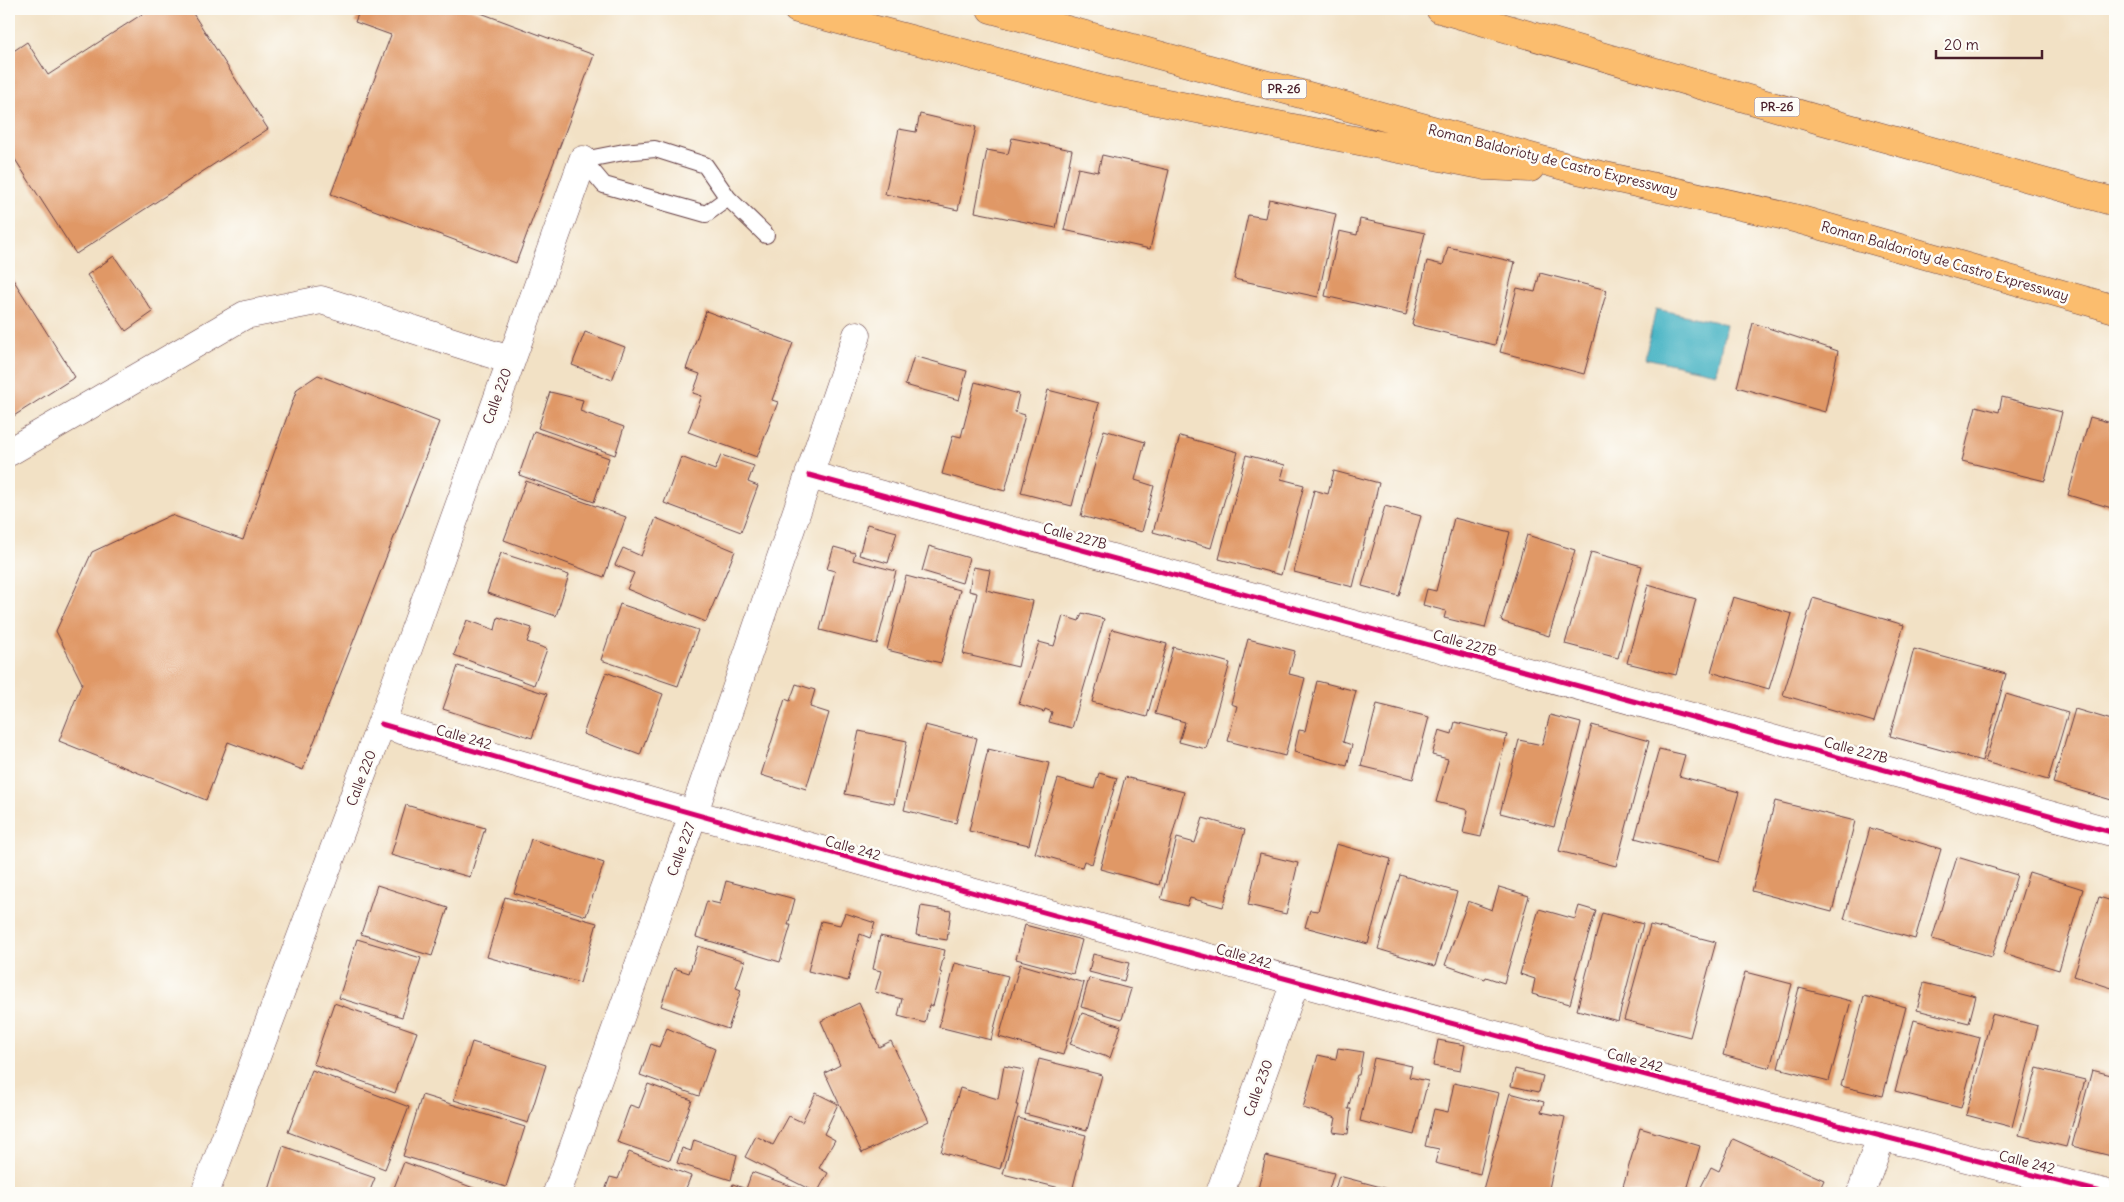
<svg xmlns="http://www.w3.org/2000/svg" width="2124" height="1202" font-family="Delius,sans-serif">
<rect width="100%" height="100%" fill="#fdfcf7"/>
<filter id="ink" filterUnits="userSpaceOnUse"><feTurbulence type="fractalNoise" baseFrequency=".02" numOctaves="2"/><feDisplacementMap in="SourceGraphic" scale="10" xChannelSelector="R" yChannelSelector="G"/><feConvolveMatrix kernelMatrix="1 2 1 2 8 2 1 2 1" color-interpolation-filters="sRGB"/></filter>
<filter id="wash" filterUnits="userSpaceOnUse"><feTurbulence type="fractalNoise" baseFrequency=".0096" numOctaves="4" result="noise"/><feDisplacementMap in="SourceGraphic" scale="20" xChannelSelector="R" yChannelSelector="G"/><feGaussianBlur stdDeviation="1.12" result="paint"/><feColorMatrix in="noise" values="0 0 0 0 0 0 0 0 0 0 0 0 0 0 0 0 0 1.4 0 .05"/><feComposite in="paint" operator="in"/></filter>
<g filter="url(#wash)">
<rect width="100%" height="100%" fill="#f2e1c5"/>
<path fill="#47b4c4" stroke="#486a78" d="M1656,309l70,15 -10,49 -71,-15z"/>
<g id="blocks">
<path fill="#e09866" d="M150,9h40l78,120 -192,125 -67,-104v-96l18,-12 21,33z
M360,9h110l124,46 -78,208 -185,-69 60,-159 -36,-13z
M920,114l56,13 -18,83 -73,-16 14,-65 17,3z
M1012,138l60,12 -16,78 -81,-16 12,-62 21,4z
M1102,155l67,15 -19,79 -86,-19 14,-62 20,4z
M1269,199l67,15 -18,83 -84,-18 14,-64 17,3z
M1360,219l65,14 -19,82 -81,-19 14,-65 18,4z
M1448,247l67,15 -20,83 -83,-20 15,-64 16,4z
M114,256l39,56 -27,19 -39,-56z
M9,273l66,104 -66,42z
M1540,273l67,17 -23,84 -84,-22 17,-64 18,4z
M706,311l87,32 -21,57 6,2 -21,55 -69,-25 14,-36 -9,-3 7,-19 -14,-5z
M1753,323l85,28 -13,61 -88,-25z
M585,332l40,15 -13,33 -40,-15z
M914,356l53,15 -8,29 -54,-15z
M318,375l121,47 -136,348 -75,-28 -22,58 -147,-59 23,-58 -26,-52 36,-79 79,-37 72,25 54,-151z
M975,382l44,12 -4,18 10,3 -20,76 -63,-17 11,-39 8,2z
M1048,390l51,13 -27,103 -51,-13z
M550,392l33,8 -3,11 44,16 -9,28 -77,-27z
M2002,397l60,15 -17,69 -83,-20 14,-55 23,6z
M2090,417l25,7v85l-47,-14z
M1104,430l41,12 -10,38 19,6 -12,46 -61,-16z
M534,431l75,27 -15,44 -75,-27z
M1180,436l58,16 -27,96 -58,-16z
M721,455l33,11 -6,16 10,4 -17,46 -77,-29 17,-46 34,13z
M1246,455l39,10 -4,14 23,6 -23,90 -62,-16z
M1334,471l45,12 -26,104 -59,-15 20,-82 14,4z
M526,481l100,36 -22,60 -100,-37z
M1385,506l36,10 -22,80 -37,-10z
M656,518l79,33 -29,71 -79,-33 7,-16 -19,-8 8,-17 18,8z
M1454,518l56,14 -25,96 -41,-10 2,-7 -23,-6 4,-16 9,2z
M867,524l30,8 -9,31 -29,-8z
M1527,535l48,15 -26,86 -48,-15z
M929,546l40,12 -7,25 -40,-12z
M834,547l21,6 -2,7 43,11 -19,73 -57,-14 15,-59 -8,-2z
M1591,552l51,14 -24,92 -53,-14z
M501,553l68,22 -13,41 -69,-23z
M973,567l17,3 -4,20 47,11 -15,66 -55,-13 14,-61 -8,-2z
M906,576l54,14 -19,73 -54,-13z
M1648,585l48,14 -20,76 -49,-12z
M1733,597l59,17 -23,75 -58,-17z
M1813,598l91,27 -30,97 -91,-27z
M620,604l78,26 -20,56 -77,-26z
M1082,613l22,6 -32,109 -23,-6 3,-10 -7,-3 -1,3 -25,-8 20,-62 15,4 9,-30 16,5z
M498,617l34,11 -5,14 20,7 -13,36 -80,-30 13,-35 28,10z
M1112,629l55,15 -20,73 -55,-15z
M1248,639l47,12 -6,23 16,4 -20,78 -57,-15 9,-35 -6,-2z
M1173,647l57,16 -24,86 -27,-7 6,-20 -30,-8z
M1914,649l92,25 -24,87 -92,-25z
M458,666l89,28 -15,44 -89,-29z
M606,672l57,22 -23,61 -57,-21z
M1317,681l39,10 -13,51 9,3 -5,21 -53,-14 5,-22 6,1z
M796,684l19,6 -5,17 19,6 -23,76 -45,-14 24,-76 5,2z
M2006,694l62,19 -20,67 -63,-18z
M1377,704l52,13 -16,62 -52,-13z
M2075,709l40,12v80l-62,-18z
M1550,715l31,8 -27,104 -54,-14 19,-73 23,5z
M1455,722l52,13 -26,102 -18,-4 5,-23 -32,-8 12,-43 -16,-4 7,-25 13,4z
M925,725l52,13 -21,85 -52,-13z
M1592,725l57,16 -33,125 -57,-15z
M859,731l48,10 -13,63 -49,-10z
M988,749l61,14 -20,82 -60,-14z
M1659,749l26,6 -6,21 60,16 -19,69 -85,-23z
M1099,773l18,5 -25,86 -8,-3 -2,6 -47,-14 23,-74 36,10z
M1125,777l59,15 -25,93 -59,-16z
M1775,801l80,20 -23,91 -80,-21z
M406,805l79,23 -15,49 -79,-22z
M1203,818l42,12 -22,77 -33,-9 -3,8 -26,-7 16,-61 18,5z
M1870,828l71,21 -26,90 -71,-20z
M531,839l73,24 -18,53 -72,-23z
M1336,844l55,15 -23,85 -63,-17 5,-17 8,1z
M1260,854l38,9 -12,51 -38,-9z
M1957,857l60,18 -25,82 -60,-18z
M2029,872l54,17 -24,81 -55,-17z
M1400,875l57,17 -22,74 -57,-17z
M726,881l69,18 -7,26h3l-11,37 -84,-25 11,-36 13,3z
M377,885l71,23 -16,48 -71,-22z
M1499,887l30,9 -25,87 -18,-6 -1,2 -40,-14 23,-64 24,9z
M505,897l92,26 -17,60 -93,-26z
M2099,897l16,5v87l-41,-13z
M921,906l30,5 -4,29 -31,-5z
M1579,906l17,5 -21,67h2l-7,26 -38,-10 3,-15 -15,-5 19,-65 36,10z
M845,913l30,10 -5,15 -10,-4 -12,47 -40,-10 13,-50 19,4z
M1602,913l41,11 -25,97 -41,-11z
M1025,925l57,15 -9,34 -57,-15z
M1650,925l66,17 -26,95 -66,-17z
M880,936l65,14 -5,22 2,1 -9,33 -4,-1 -4,18 -27,-7 4,-17 -27,-7 6,-21 -8,-2z
M357,939l64,19 -19,59 -63,-19z
M698,946l47,15 -9,27 5,2 -13,39 -67,-23 13,-38 15,5z
M1093,954l36,9 -5,18 -35,-9z
M955,963l53,13 -17,64 -52,-13z
M1020,964l64,19 -21,72 -64,-18z
M1745,972l47,12 -22,84 -47,-13z
M1089,978l42,11 -9,30 -41,-12z
M1924,983l52,13 -7,27 -52,-13z
M1799,988l52,13 -22,80 -51,-13z
M1864,996l42,11 -23,89 -42,-10z
M334,1003l83,29 -22,61 -82,-29z
M859,1003l20,44 12,-6 38,80 -67,32 -37,-80 15,-8 -19,-44z
M1082,1013l39,13 -11,32 -40,-14z
M1992,1014l46,12 -26,101 -46,-12z
M1914,1020l66,18 -19,70 -66,-17z
M667,1028l48,21 -16,47 -59,-21 11,-31 8,3z
M1438,1040l27,5 -5,26 -27,-5z
M472,1042l74,23 -18,58 -74,-23z
M1338,1048l25,4 -4,23h-2l-9,34h3l-3,25 -15,-2 3,-14 -33,-10 15,-53 18,4z
M1374,1058l38,8 -3,11 19,4 -14,54 -54,-14z
M1039,1059l63,16 -15,55 -62,-16z
M1004,1066l20,4 -8,35h2l-18,64 -59,-17 19,-64 38,11z
M2037,1068l48,12 -19,67 -47,-12z
M1515,1069l28,7 -4,16 -28,-6z
M312,1070l97,37 -24,62 -97,-37z
M2092,1070l23,6v81l-43,-11z
M1454,1083l45,10 -19,81 -45,-11 4,-14 -14,-3 9,-37 14,3z
M648,1084l44,16 -22,60 -53,-18 13,-37 9,3z
M816,1093l22,11 -14,30 11,6 -16,28 9,5 -11,20 -72,-36 11,-21 17,9 16,-29 13,6z
M1510,1093l34,9 -3,10 24,5 -17,76h-66z
M422,1095l103,32 -19,60 -103,-31z
M1018,1118l68,17 -14,56 -69,-17z
M1640,1128l60,18 -14,47h-65z
M1733,1139l91,41 -6,13h-120l13,-26 8,4z
M694,1140l43,15 -6,25 -54,-17 5,-15 9,3z
M283,1146l92,32 -6,15h-101z
M629,1152l62,24 -7,17h-80l6,-16 8,2z
M1266,1156l68,17 -6,20h-71z
M404,1162l83,31h-95z
M752,1172l53,19v2h-76l4,-9 13,5z
M1339,1176l65,17h-70z"/>
</g>
</g>
<g filter="url(#ink)">
<use href="#blocks" fill-opacity="0" stroke="#633c42" stroke-width="1"/>
<g fill="none" stroke-linecap="round" stroke-linejoin="round">
<g stroke="#633c42" stroke-width="18">
<path id="lane" d="M655,149l50,16 23,33 -22,16 -102,-29 -21,-25 41,-8z
M728,198l38,37"/>
</g>
<g stroke="#633c42" stroke-width="29">
<path id="street" d="M9,452l236,-137 76,-15 189,60
M809,475l1306,358
M381,724c572,166 1146,324 1724,469
M205,1193l176,-469 202,-564
M557,1193l136,-378 164,-480
M1220,1193l75,-211
M1861,1193l20,-56"/>
</g>
<g stroke="#633c42" stroke-width="29">
<path id="highway" d="M797,9l314,83 375,74 44,2
M991,9l587,161 216,48 321,91
M1440,9l380,111 295,82"/>
</g>
<use href="#lane" stroke="#fff" stroke-width="16"/>
<use href="#street" stroke="#fff" stroke-width="28"/>
<use href="#highway" stroke="#fbbd6e" stroke-width="28"/>
<g stroke="#fdfcf7" stroke-width="8">
<path id="cycleway" d="M809,475l1306,358
M381,724c572,166 1146,324 1724,469"/>
</g>
<use href="#cycleway" stroke="#d6006c" stroke-width="5"/>
</g>
</g>
<g text-anchor="middle" stroke-width="5" stroke-linejoin="round" paint-order="stroke">
<g fill="#fdfcf7" stroke="#806168" stroke-width="1">
<rect x="1261.5" y="79.5" width="45" height="19" rx="4"/>
<rect x="1754.5" y="97.5" width="45" height="19" rx="4"/>
</g>
<g font-size="12" font-weight="bold" fill="#4a1f2b">
<text x="1284" y="93">PR-26</text>
<text x="1777" y="111">PR-26</text>
</g>
<g font-size="14" fill="#4a1f2b" stroke="#fdfcf7">
<text transform="translate(1553 160) rotate(14)" y="5">Roman Baldorioty de Castro Expressway</text>
<text transform="translate(1945 261) rotate(16)" y="5">Roman Baldorioty de Castro Expressway</text>
<text transform="translate(497 396) rotate(-70)" y="5">Calle 220</text>
<text transform="translate(1075 536) rotate(15)" y="5">Calle 227B</text>
<text transform="translate(1465 643) rotate(15)" y="5">Calle 227B</text>
<text transform="translate(464 737) rotate(16)" y="5">Calle 242</text>
<text transform="translate(1856 750) rotate(15)" y="5">Calle 227B</text>
<text transform="translate(361 778) rotate(-69)" y="5">Calle 220</text>
<text transform="translate(853 848) rotate(16)" y="5">Calle 242</text>
<text transform="translate(681 849) rotate(-70)" y="5">Calle 227</text>
<text transform="translate(1244 956) rotate(16)" y="5">Calle 242</text>
<text transform="translate(1635 1060) rotate(15)" y="5">Calle 242</text>
<text transform="translate(1258 1088) rotate(-70)" y="5">Calle 230</text>
<text transform="translate(2027 1162) rotate(14)" y="5">Calle 242</text>
</g>
</g>
<rect width="2124" height="1202" fill="none" stroke="#fdfcf7" stroke-width="30"/>
<path d="M1936 50v8h106v-8" fill="none" stroke="#4a1f2b" stroke-width="2.5"/>
<text x="1944" y="50" font-size="15" fill="#4a1f2b" stroke="#fdfcf7" stroke-width="4" paint-order="stroke">20 m</text>
</svg>
